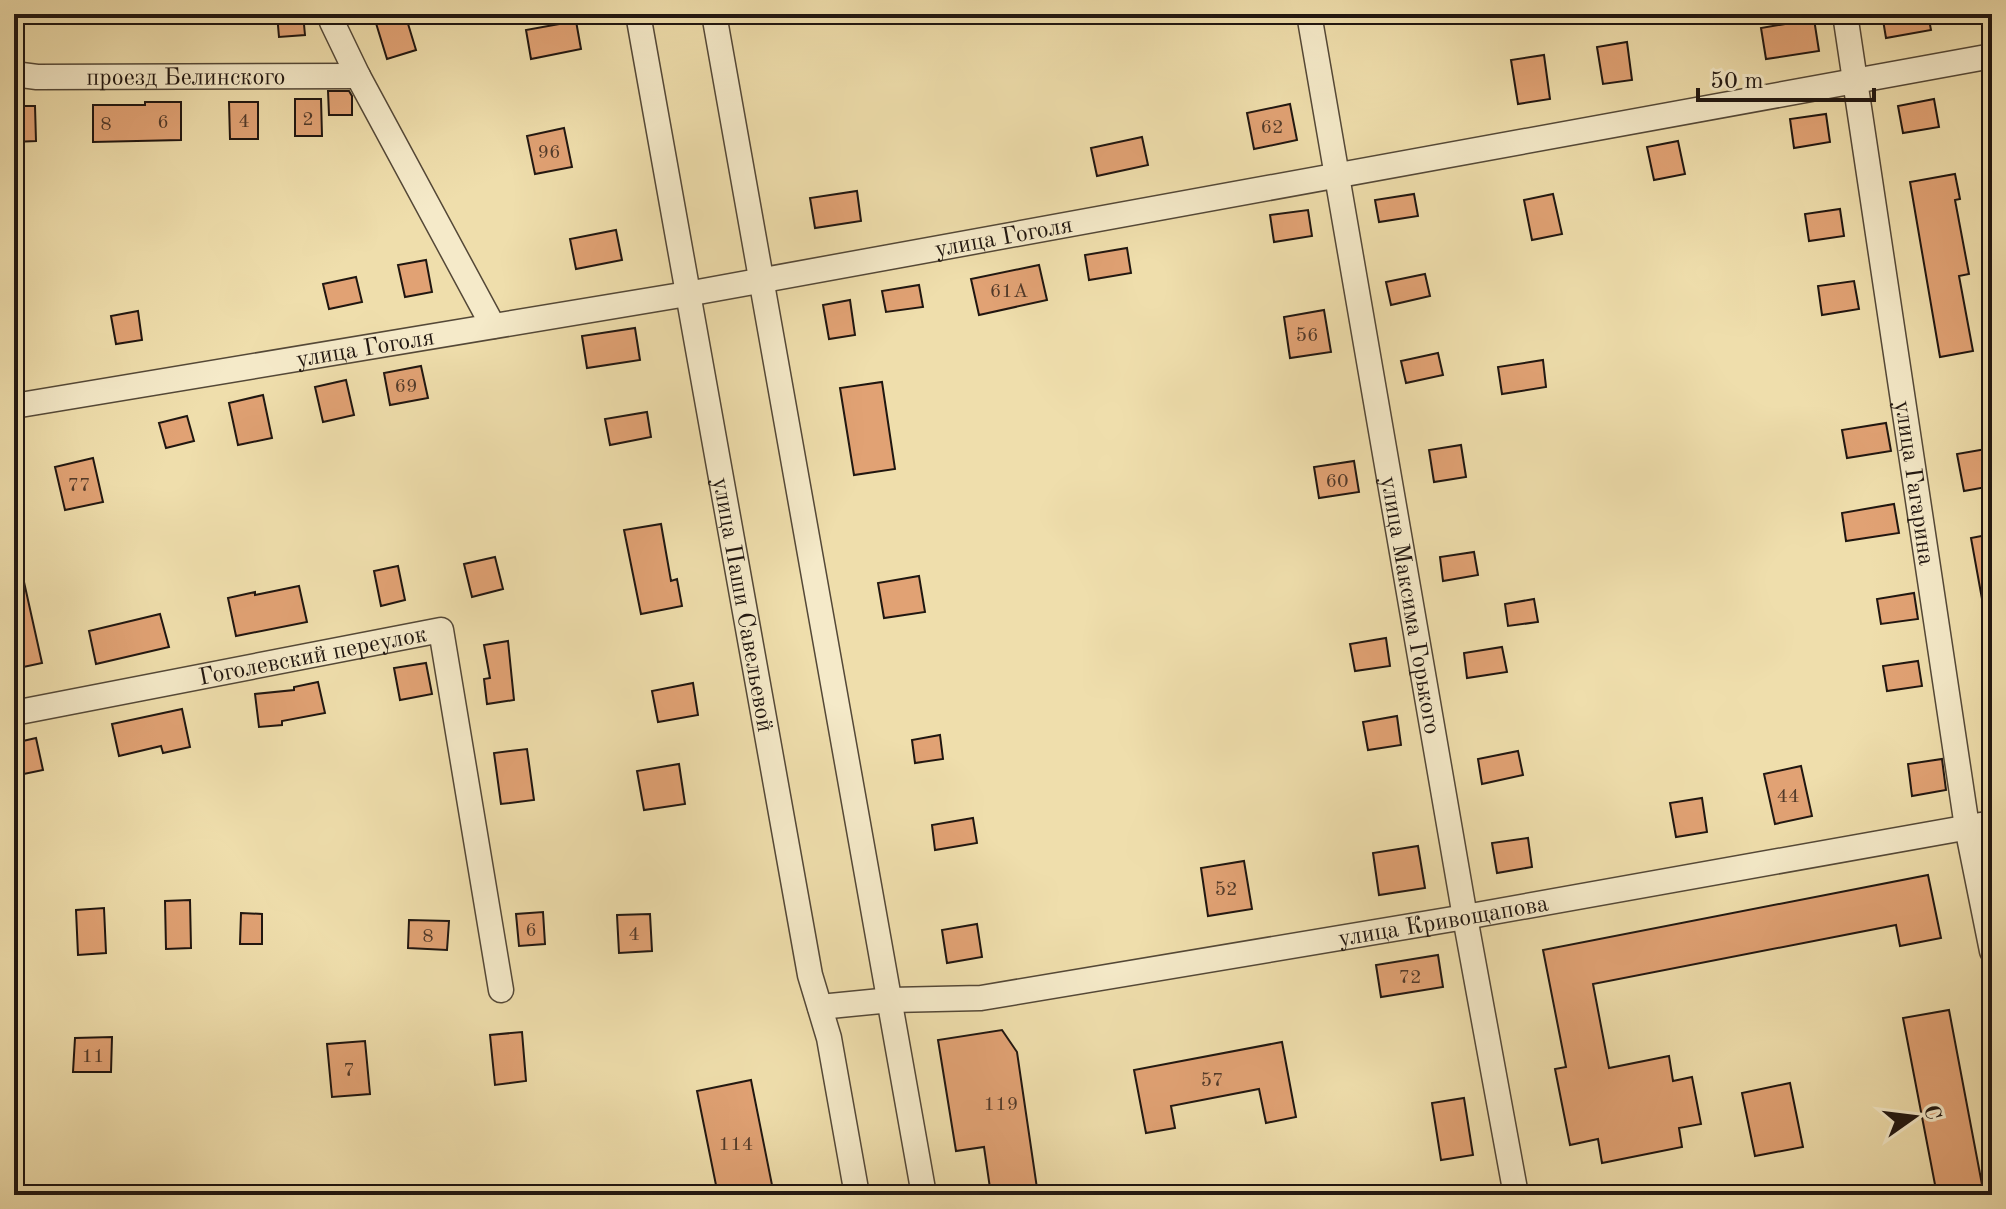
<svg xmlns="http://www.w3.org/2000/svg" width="2006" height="1209" font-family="'Old Standard TT',serif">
<rect width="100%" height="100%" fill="#efdeac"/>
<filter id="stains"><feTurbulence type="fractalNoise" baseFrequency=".0025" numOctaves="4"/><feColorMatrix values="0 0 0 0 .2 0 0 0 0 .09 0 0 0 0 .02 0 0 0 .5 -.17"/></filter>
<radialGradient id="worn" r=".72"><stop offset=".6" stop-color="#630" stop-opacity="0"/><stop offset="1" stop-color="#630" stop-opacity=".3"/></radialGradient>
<path fill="#e1a274" stroke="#201610" stroke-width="2" d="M277,14h26l2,21 -26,2z
M396,14h9l11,36 -29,9 -12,-39z
M1882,14h46l3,16 -45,8z
M1814,19l5,32 -53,8 -5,-31z
M576,21l5,28 -50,10 -5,-29z
M1627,42l5,38 -29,4 -6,-37z
M1544,55l6,44 -32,5 -7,-44z
M328,91h21l3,5v19h-23z
M295,99h26l1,37h-27z
M1934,99l5,28 -36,6 -5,-27z
M145,102h36v38l-88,2v-37h52z
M229,102h29v37h-28z
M1290,104l7,36 -43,9 -7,-36z
M14,106h21l1,35 -22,1z
M1826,114l4,28 -36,6 -4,-29z
M564,128l8,39 -37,7 -8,-38z
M1142,137l6,28 -51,11 -6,-28z
M1678,141l7,33 -31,6 -7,-33z
M1955,174l5,25 -5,1 14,74 -10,2 14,75 -33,6 -30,-175z
M857,191l4,30 -46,7 -5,-30z
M1414,194l4,22 -39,6 -4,-22z
M1553,194l9,40 -30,6 -8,-40z
M1840,209l4,27 -35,5 -4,-27z
M1308,210l4,26 -38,6 -4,-27z
M616,230l6,30 -46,9 -6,-30z
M1127,248l4,25 -42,7 -4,-25z
M426,260l6,32 -27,5 -7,-32z
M1039,265l8,35 -68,15 -8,-36z
M1425,274l5,22 -39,9 -5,-23z
M356,277l6,25 -33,7 -6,-25z
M1854,281l5,28 -37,6 -4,-29z
M919,285l4,22 -37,5 -4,-21z
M850,300l5,35 -26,4 -6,-34z
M1324,310l7,42 -41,6 -6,-41z
M138,311l4,29 -26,4 -5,-28z
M635,328l5,32 -53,8 -5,-32z
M1438,353l5,22 -37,8 -5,-22z
M1543,360l3,27 -44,7 -4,-27z
M421,366l7,32 -38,7 -6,-32z
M346,380l8,35 -31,7 -8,-35z
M882,382l13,87 -41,6 -14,-87z
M263,395l9,43 -34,7 -9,-42z
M647,412l4,25 -41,8 -5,-26z
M187,416l7,25 -28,7 -7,-25z
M1886,423l5,28 -44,7 -5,-28z
M1461,445l5,32 -32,5 -5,-32z
M1992,448v38l-28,5 -7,-37z
M93,458l10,44 -38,8 -10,-43z
M1354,461l5,31 -40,6 -5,-31z
M1894,504l5,29 -53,8 -4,-28z
M661,524l10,57 6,-2 5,27 -41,8 -17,-84z
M1992,534v64l-10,1 -11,-61z
M1474,552l4,23 -35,6 -3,-24z
M495,557l8,32 -31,8 -8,-33z
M398,566l7,34 -24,6 -7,-35z
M22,573l20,90 -28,6v-95z
M919,576l6,36 -41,6 -6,-35z
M299,586l8,36 -71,14 -8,-38 27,-6v3z
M1914,593l4,26 -37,5 -4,-25z
M1534,599l4,23 -30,4 -3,-22z
M160,614l9,33 -73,17 -7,-33z
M1386,638l4,28 -35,5 -5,-27z
M508,641l6,59 -27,4 -3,-25 6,-1 -6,-33z
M1502,647l5,25 -40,6 -3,-25z
M1918,661l4,25 -35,5 -4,-25z
M426,663l6,31 -32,6 -6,-32z
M318,682l7,31 -43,8v4l-23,2 -4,-33 39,-4v-3z
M693,683l5,32 -40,7 -6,-31z
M182,709l8,38 -27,6 -2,-7 -42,10 -7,-32z
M1397,716l4,29 -33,5 -5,-28z
M940,735l3,24 -28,4 -3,-23z
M36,738l7,32 -29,6v-33z
M527,749l7,51 -33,4 -7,-51z
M1518,751l5,24 -41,9 -4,-25z
M1942,759l4,31 -34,6 -4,-32z
M679,764l6,40 -41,6 -7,-39z
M1801,766l11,50 -37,8 -11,-50z
M1702,798l5,34 -31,5 -6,-34z
M973,818l4,25 -42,7 -3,-25z
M1528,838l4,29 -35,6 -5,-30z
M1418,846l7,42 -46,7 -6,-42z
M1244,861l8,48 -44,7 -7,-48z
M1928,875l13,63 -41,8 -4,-21 -303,59 16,84 60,-12 4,25 19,-4 9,47 -22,4 3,19 -80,16 -4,-24 -28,6 -15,-76 11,-2 -23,-117z
M190,900l1,48 -25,1 -1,-48z
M104,908l2,45 -28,2 -2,-45z
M543,912l2,32 -26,2 -3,-32z
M241,913l21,1v30h-22z
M650,914l2,37 -33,2 -2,-38z
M409,920l40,1 -2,29 -39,-2z
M977,924l5,33 -35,6 -5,-33z
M1438,955l5,32 -62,10 -5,-32z
M1949,1010l35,185h-47l-34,-177z
M1002,1030l15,22 21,143h-47l-7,-48 -28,4 -18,-111z
M522,1032l4,49 -31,4 -5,-50z
M112,1037l-1,35h-38l2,-34z
M365,1041l5,53 -38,3 -5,-53z
M1282,1042l14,75 -30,6 -7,-34 -88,17 4,22 -29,5 -12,-63z
M751,1080l23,115h-56l-21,-104z
M1790,1083l13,64 -48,9 -13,-63z
M1464,1098l9,57 -32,5 -9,-57z"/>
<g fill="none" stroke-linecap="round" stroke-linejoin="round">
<g stroke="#544837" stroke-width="27">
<g id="minor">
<path id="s1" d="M638,14l172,961 19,63 28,157"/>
<path d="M714,14l210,1181"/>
<path id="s2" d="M1309,14l156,903 51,278"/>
<path id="s3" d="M1845,14l122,813 25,124"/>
<path d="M332,22l26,54 135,250"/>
<path id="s4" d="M14,74l23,3 321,-1"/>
<path id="s5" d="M14,406l673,-112 1305,-238"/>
<path id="s6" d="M14,713l427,-83 60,360"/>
<path id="s7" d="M820,1007l71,-7 90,-2 484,-81 527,-94"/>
</g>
</g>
<use href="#minor" stroke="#f5eac9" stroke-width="24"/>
</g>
<g text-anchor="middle" stroke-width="6" stroke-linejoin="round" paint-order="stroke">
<g font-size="20" fill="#503929">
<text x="308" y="125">2</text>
<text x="244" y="127">4</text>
<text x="163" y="128">6</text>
<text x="106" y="130">8</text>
<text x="1272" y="133">62</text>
<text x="549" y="158">96</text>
<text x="1009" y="297">61А</text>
<text x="1307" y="341">56</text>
<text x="406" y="392">69</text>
<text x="1337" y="487">60</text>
<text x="79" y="491">77</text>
<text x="1788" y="802">44</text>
<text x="1226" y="895">52</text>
<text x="531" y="936">6</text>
<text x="634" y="940">4</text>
<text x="428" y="942">8</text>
<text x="1410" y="983">72</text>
<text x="93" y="1062">11</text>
<text x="349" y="1076">7</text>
<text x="1212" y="1086">57</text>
<text x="1001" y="1110">119</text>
<text x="736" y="1150">114</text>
</g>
<g font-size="24" fill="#201610" stroke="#f5eac9">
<text dy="8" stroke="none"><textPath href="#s4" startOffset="172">проезд Белинского</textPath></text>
<text dy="8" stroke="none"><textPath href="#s5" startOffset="1004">улица Гоголя</textPath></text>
<text dy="8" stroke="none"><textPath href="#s5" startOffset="356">улица Гоголя</textPath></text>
<text dy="8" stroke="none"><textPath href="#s3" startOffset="474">улица Гагарина</textPath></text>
<text dy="8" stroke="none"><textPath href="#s2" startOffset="600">улица Максима Горького</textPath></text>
<text dy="8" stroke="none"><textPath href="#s1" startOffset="600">улица Паши Савельевой</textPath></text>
<text dy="8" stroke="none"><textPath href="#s6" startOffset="304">Гоголевский переулок</textPath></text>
<text dy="8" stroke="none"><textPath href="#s7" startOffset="630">улица Кривощапова</textPath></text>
</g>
</g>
<rect width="2006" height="1209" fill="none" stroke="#efdeac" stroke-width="48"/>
<rect x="16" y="16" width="1974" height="1177" fill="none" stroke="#201610" stroke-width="4"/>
<rect x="24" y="24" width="1958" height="1161" fill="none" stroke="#201610" stroke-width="2"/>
<g transform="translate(1914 1117) rotate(76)" stroke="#f5eac9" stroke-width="6" paint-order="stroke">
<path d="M0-6L14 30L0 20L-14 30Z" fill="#201610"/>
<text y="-12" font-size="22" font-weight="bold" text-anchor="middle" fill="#201610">С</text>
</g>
<path d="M1698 88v12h176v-12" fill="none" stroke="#201610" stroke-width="4"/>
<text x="1710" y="88" font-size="24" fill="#201610" stroke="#f5eac9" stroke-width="6" paint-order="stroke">50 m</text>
<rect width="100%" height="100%" filter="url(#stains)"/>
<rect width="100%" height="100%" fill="url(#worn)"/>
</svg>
